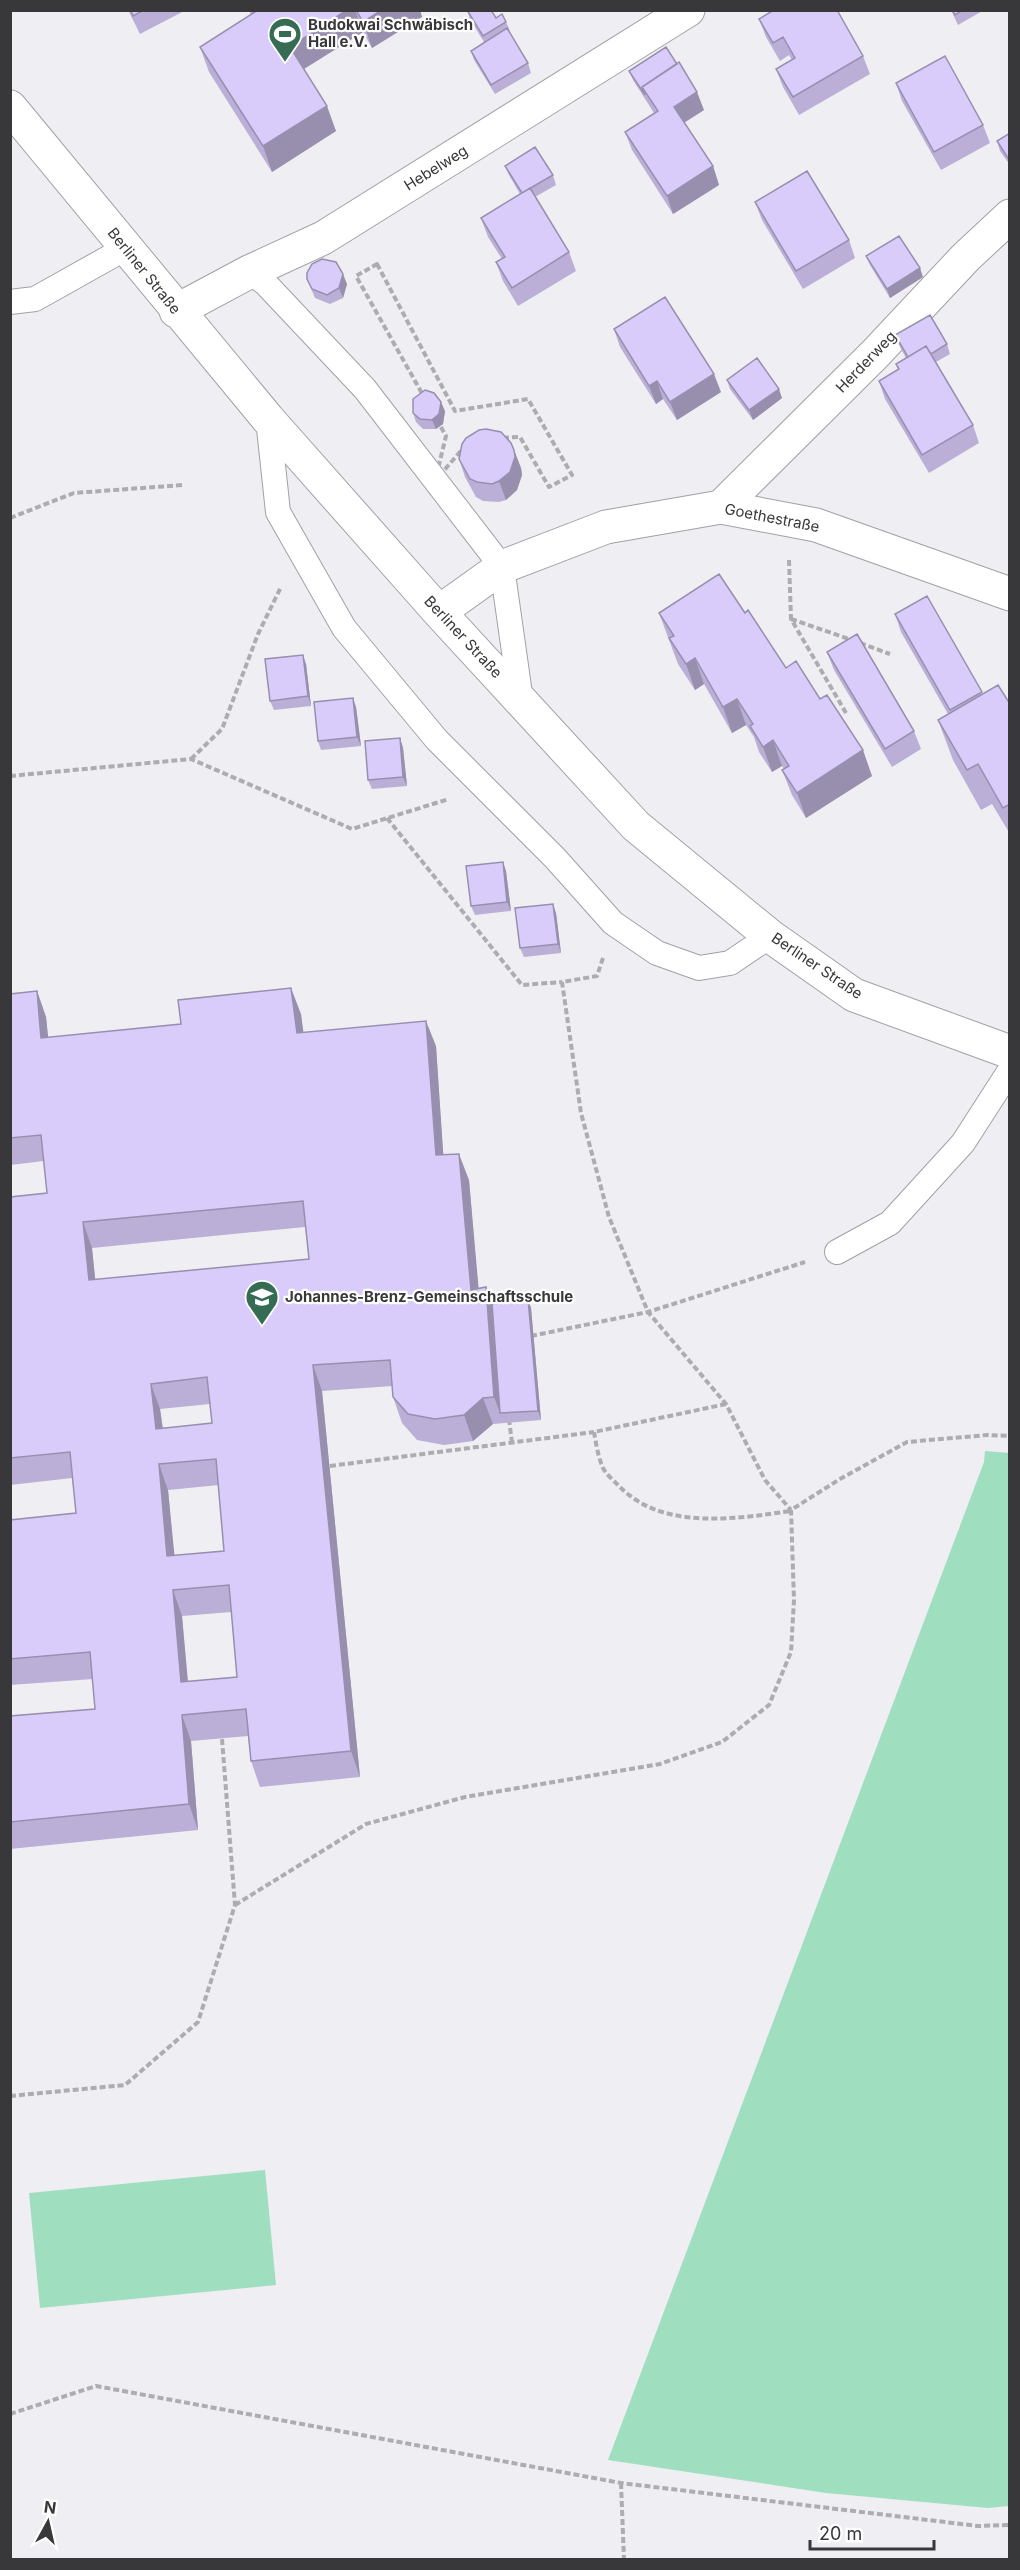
<svg xmlns="http://www.w3.org/2000/svg" width="1020" height="2570" font-family="Inter,sans-serif">
<rect width="100%" height="100%" fill="#efeef3"/>
<path fill="#9fdfbf" d="M985,1451l25,2 -1,1053 -21,2 -162,-15 -218,-33 376,-998z
M265,2170l11,115 -236,23 -11,-115z"/>
<g fill="none" stroke-linecap="round" stroke-linejoin="round">
<g stroke="#a2a0a5" stroke-width="26">
<path id="service" d="M249,272l16,11 100,106 137,178 19,134
M10,302l25,-3 91,-51
M268,419l10,93 66,116 93,112 118,118 58,65 44,30 42,15 31,-5 40,-27
M837,1252l53,-29 73,-80 47,-73"/>
</g>
<g stroke="#a2a0a5" stroke-width="35">
<path id="minor" d="M10,107l258,312 171,193 197,214 134,110 84,59 156,57
M176,311l73,-39 74,-34 365,-228
M721,507l154,-153 91,-97 44,-41
M439,612l63,-45 104,-40 115,-20 95,18 194,69"/>
</g>
<path stroke="#adacb0" stroke-width="4" stroke-dasharray="6 3" stroke-linecap="butt" d="M377,264l78,147 73,-12 44,76 -23,12 -29,-50 -49,2 -36,42 11,-45 -90,-160z
M10,518l64,-25 109,-8
M789,560l2,59 55,94
M791,619l61,21
M860,643l30,11
M191,759l31,-30 36,-95 23,-47
M10,776l181,-17 161,70 97,-30
M387,818l135,167 40,-3
M603,958l-6,18 -35,6 19,131 28,104 39,95 78,92 39,76 26,30
M531,1336l117,-24 157,-50
M726,1404l-132,28c2,11 4,25 9,36 3,6 10,12 15,17 43,46 117,34 172,26
M509,1419l3,24
M330,1466l264,-34
M235,1905l131,-81 99,-27 195,-33 62,-22 47,-37 22,-53 3,-52 -3,-90 49,-31 67,-37 80,-7 23,1
M10,2096l115,-11 73,-63 37,-117 -13,-166
M10,2414l86,-28 525,97 357,43 32,-1
M621,2483l3,77"/>
<use href="#service" stroke="#fff" stroke-width="24"/>
<use href="#minor" stroke="#fff" stroke-width="33"/>
</g>
<path fill="#bbafd7" fill-rule="evenodd" d="M128,10h58l-46,24z
M249,10h171l2,7 -50,31 -9,-16 -59,37 32,62 -64,41 -63,-100 -9,-25 51,-32z
M467,10l39,12 4,9 -1,1 19,31 3,10 -36,21 -21,-34 -3,-9 13,-9 -14,-23z
M951,10h33l-26,15z
M759,19l104,37 7,18 -71,41 -16,-28 -7,-18 16,-9 -3,-5 -9,6 -14,-24z
M629,71l75,39 -20,13 29,43 6,19 -46,29 -41,-64 -7,-18 29,-19 -21,-33z
M896,83l87,42 7,18 -49,27 -39,-69z
M1010,133v32l-10,-14 -3,-10z
M505,166l48,9 3,10 -21,12 34,55 7,19 -58,35 -15,-25 -7,-19 6,-3 -14,-22 -7,-19 39,-24 -11,-19z
M755,202l94,38 6,18 -52,31 -41,-69z
M866,256l57,21 -33,21 -20,-33z
M307,279l40,5 -4,14 -13,6 -15,-6z
M614,329l107,63 -44,28 -14,-21 -7,5 -36,-57z
M895,335l52,9 3,10 -14,8 37,63 6,18 -50,30 -44,-74 -6,-18 19,-11 -2,-6 10,-6 -7,-13z
M727,380l55,18 -29,22 -23,-31z
M445,411l-2,13 -7,5h-13l-7,-7 -3,-9z
M511,443l10,25 1,7 -5,15 -11,10 -7,2 -16,-1 -7,-4 -11,-20 -6,-18z
M927,596l55,98 28,10v130l-18,-30 -11,6 -28,-50 -15,-40 10,-6 -47,-82 -6,-18z
M659,613h86l41,55 34,31 52,77 -66,42 -14,-23 -10,-25 2,-1 -2,-3 -10,6 -13,-20 -5,-15 -8,-12 -14,8 -28,-49 -9,6 -17,-26z
M827,652l87,79 7,18 -29,18 -58,-97z
M306,664l5,42 -37,4 -4,-9z
M356,707l5,39 -40,4 -3,-9z
M400,738l3,10 4,38 -35,3 -4,-9z
M503,862l3,9 5,40 -36,4 -4,-9z
M556,913l5,40 -37,4 -4,-9z
M37,991l9,26 2,21 253,-24 2,19 133,13 7,108 26,26 9,108 8,-1 6,17 36,-5 3,9 10,112 -48,4 -20,17 -29,4 -27,-5 -15,-17 -9,-26 -1,-11 -70,5 38,386 -100,10 -9,-26 -3,-25 -57,5 7,89 -188,19v-141l1,8 84,-7 -2,-30 -83,6v-165l66,-7 -4,-35 -62,7v-288l37,-4 -3,-32 -34,4v-171zM305,1227l4,32 -214,20 -3,-31zM210,1404l2,19 -49,5 -3,-19zM219,1485l5,66 -50,4 -6,-65zM231,1612l6,65 -49,4 -6,-65z"/>
<path fill="#988faf" d="M347,10h8l8,22 -64,40 -9,-25z
M382,10h38l2,7 -50,31 -9,-26z
M697,92l7,18 -24,15 -6,-18z
M327,106l9,25 -64,41 -9,-26z
M713,166l6,19 -46,29 -6,-18z
M920,268l3,9 -33,21 -3,-9z
M343,274l4,10 -4,14 -4,-10z
M714,374l7,18 -44,28 -7,-18z
M657,381l6,18 -7,5 -7,-18z
M779,389l3,9 -29,22 -4,-10z
M441,402l4,9 -2,13 -7,5 -4,-9z
M514,450l7,18 1,7 -5,15 -11,10 -7,-19z
M303,655l3,9 5,42 -3,-10z
M695,658l9,26 -9,6 -9,-26z
M353,698l3,9 5,39 -4,-9z
M737,699l9,26 -14,8 -9,-26z
M400,738l3,10 4,38 -4,-9z
M773,740l9,26 -10,6 -9,-25z
M863,750l9,26 -66,42 -9,-25z
M503,862l3,9 5,40 -4,-9z
M553,904l3,9 5,40 -3,-9z
M291,988l10,26 6,45 -10,-26z
M37,991l9,26 5,47 -10,-26z
M426,1021l10,25 9,134 -9,-25z
M459,1154l10,26 12,135 -10,-25z
M83,1222l9,26 6,58 -9,-26z
M486,1287l9,26 5,100 -6,-16z
M528,1299l3,9 10,112 -3,-9z
M313,1365l9,26 38,386 -9,-26z
M151,1384l9,25 6,46 -10,-26z
M483,1398l10,26 -20,17 -9,-26z
M159,1464l9,26 9,91 -10,-25z
M173,1590l9,26 8,92 -9,-26z
M182,1715l9,26 7,89 -9,-26z"/>
<path fill="#d9ccfa" stroke="#988faf" stroke-width="1.5" fill-rule="evenodd" d="M131,10h13l-11,6z
M254,10h93l-57,37 37,59 -64,40 -63,-99 55,-35z
M356,10h26l-19,12z
M467,10h24l5,8 6,-4 4,8 -23,14z
M774,10h63l26,46 -70,41 -17,-28 19,-11 -12,-21 -10,6 -14,-24z
M952,10h11l-8,5z
M507,28l21,35 -37,22 -20,-34z
M666,47l11,17 -35,23 3,8 -16,-24z
M945,56l38,69 -49,27 -38,-69z
M679,62l18,30 -23,15 39,59 -46,30 -42,-64 33,-21 -16,-24z
M1010,133v28l-13,-20z
M535,147l18,28 -31,18 -17,-27z
M807,171l42,69 -53,31 -41,-69z
M530,188l39,64 -57,36 -16,-26 9,-5 -24,-39z
M899,236l21,32 -33,21 -21,-33z
M322,259l14,3 7,12 -4,14 -12,7 -15,-6 -5,-10v-6l5,-9z
M665,297l49,77 -44,28 -13,-21 -8,5 -35,-57z
M930,315l17,29 -16,10 -5,-8 -18,11 -13,-22z
M926,346l47,79 -51,30 -43,-74 20,-12 -3,-5z
M757,358l22,31 -30,21 -22,-30z
M425,390l9,3 7,9 -2,12 -7,6 -12,-1 -7,-6v-14z
M486,429l15,3 10,11 3,7 1,7 -5,15 -11,9 -7,3 -15,-2 -7,-3 -11,-20 3,-15 4,-6 13,-8z
M719,574l26,39 3,-3 38,58 10,-7 24,38 7,-4 36,55 -66,43 -15,-23 7,-4 -16,-26 -10,7 -13,-21 3,-2 -16,-25 -14,8 -28,-49 -9,6 -17,-26 5,-2 -15,-23z
M927,596l55,96 -32,18 -55,-96z
M857,634l57,97 -29,18 -58,-97z
M303,655l5,41 -38,5 -5,-42z
M998,685l12,19v100l-7,4 -25,-44 -11,6 -29,-50z
M353,698l4,39 -39,4 -4,-39z
M400,738l3,39 -35,3 -3,-39z
M503,862l4,40 -36,4 -5,-40z
M553,904l5,40 -38,4 -5,-40z
M291,988l6,45 129,-12 10,134 23,-1 12,136 15,-3 8,110 -11,1 -19,17 -29,4 -27,-5 -15,-17 -3,-37 -77,5 38,386 -100,10 -5,-52 -64,6 7,89 -179,18v-106l85,-7 -5,-57 -80,7v-139l66,-7 -6,-61 -60,6v-261l37,-4 -6,-58 -31,3v-144l27,-3 4,47 140,-14 -3,-24zM303,1201l6,58 -220,21 -6,-58zM207,1377l5,46 -56,6 -5,-45zM216,1459l8,92 -57,5 -8,-92zM229,1585l8,92 -56,5 -8,-92z
M528,1299l10,112 -38,2 -8,-109z"/>
<defs>
<g id="stadium-pin" transform="scale(1.725)"><path d="M0 17L-7.5 6A9.5 9.5 0 1 1 7.5 6Z" fill="#356c53" stroke="#fff"/><path d="M0-5a6.5 5 0 1 0 0 10a6.5 5 0 1 0 0-10ZM-3.5-1.8h7v3.6h-7Z" fill="#fff"/></g>
<g id="school-pin" transform="scale(1.725)"><path d="M0 17L-7.5 6A9.5 9.5 0 1 1 7.5 6Z" fill="#356c53" stroke="#fff"/><path d="M0-5L7-2L0 1L-7-2ZM-4 1L0 2.5L4 1V4Q0 6-4 4Z" fill="#fff"/></g>
</defs>
<g fill-rule="evenodd">
<use href="#stadium-pin" x="285" y="34"/>
<use href="#school-pin" x="262" y="1297"/>
</g>
<g text-anchor="middle" stroke-width="4.5" stroke-linejoin="round" paint-order="stroke">
<g font-size="15" font-weight="bold" fill="#383739" stroke="#fff" text-anchor="start">
<text x="308" y="30">Budokwai Schwäbisch<tspan x="308" dy="17">Hall e.V.</tspan></text>
<text x="285" y="1302">Johannes-Brenz-Gemeinschaftsschule</text>
</g>
<g font-size="15" fill="#383739" stroke="#fff">
<text transform="translate(436 168) rotate(-32)" y="5">Hebelweg</text>
<text transform="translate(144 271) rotate(51)" y="5">Berliner Straße</text>
<text transform="translate(866 362) rotate(-46)" y="5">Herderweg</text>
<text transform="translate(772 518) rotate(11)" y="5">Goethestraße</text>
<text transform="translate(463 637) rotate(47)" y="5">Berliner Straße</text>
<text transform="translate(817 966) rotate(34)" y="5">Berliner Straße</text>
</g>
</g>
<rect width="1020" height="2570" fill="none" stroke="#383739" stroke-width="24"/>
<g transform="translate(48 2522) rotate(8)" stroke="#ffffff" stroke-width="4.5" paint-order="stroke">
<path d="M0-4.5L10 22L0 15L-10 22Z" fill="#383739"/>
<text y="-9" font-size="16" font-weight="bold" text-anchor="middle" fill="#383739">N</text>
</g>
<path d="M810 2540v9h124v-9" fill="none" stroke="#383739" stroke-width="3"/>
<text x="819" y="2540" font-size="18" fill="#383739" stroke="#ffffff" stroke-width="4.5" paint-order="stroke">20 m</text>
</svg>
